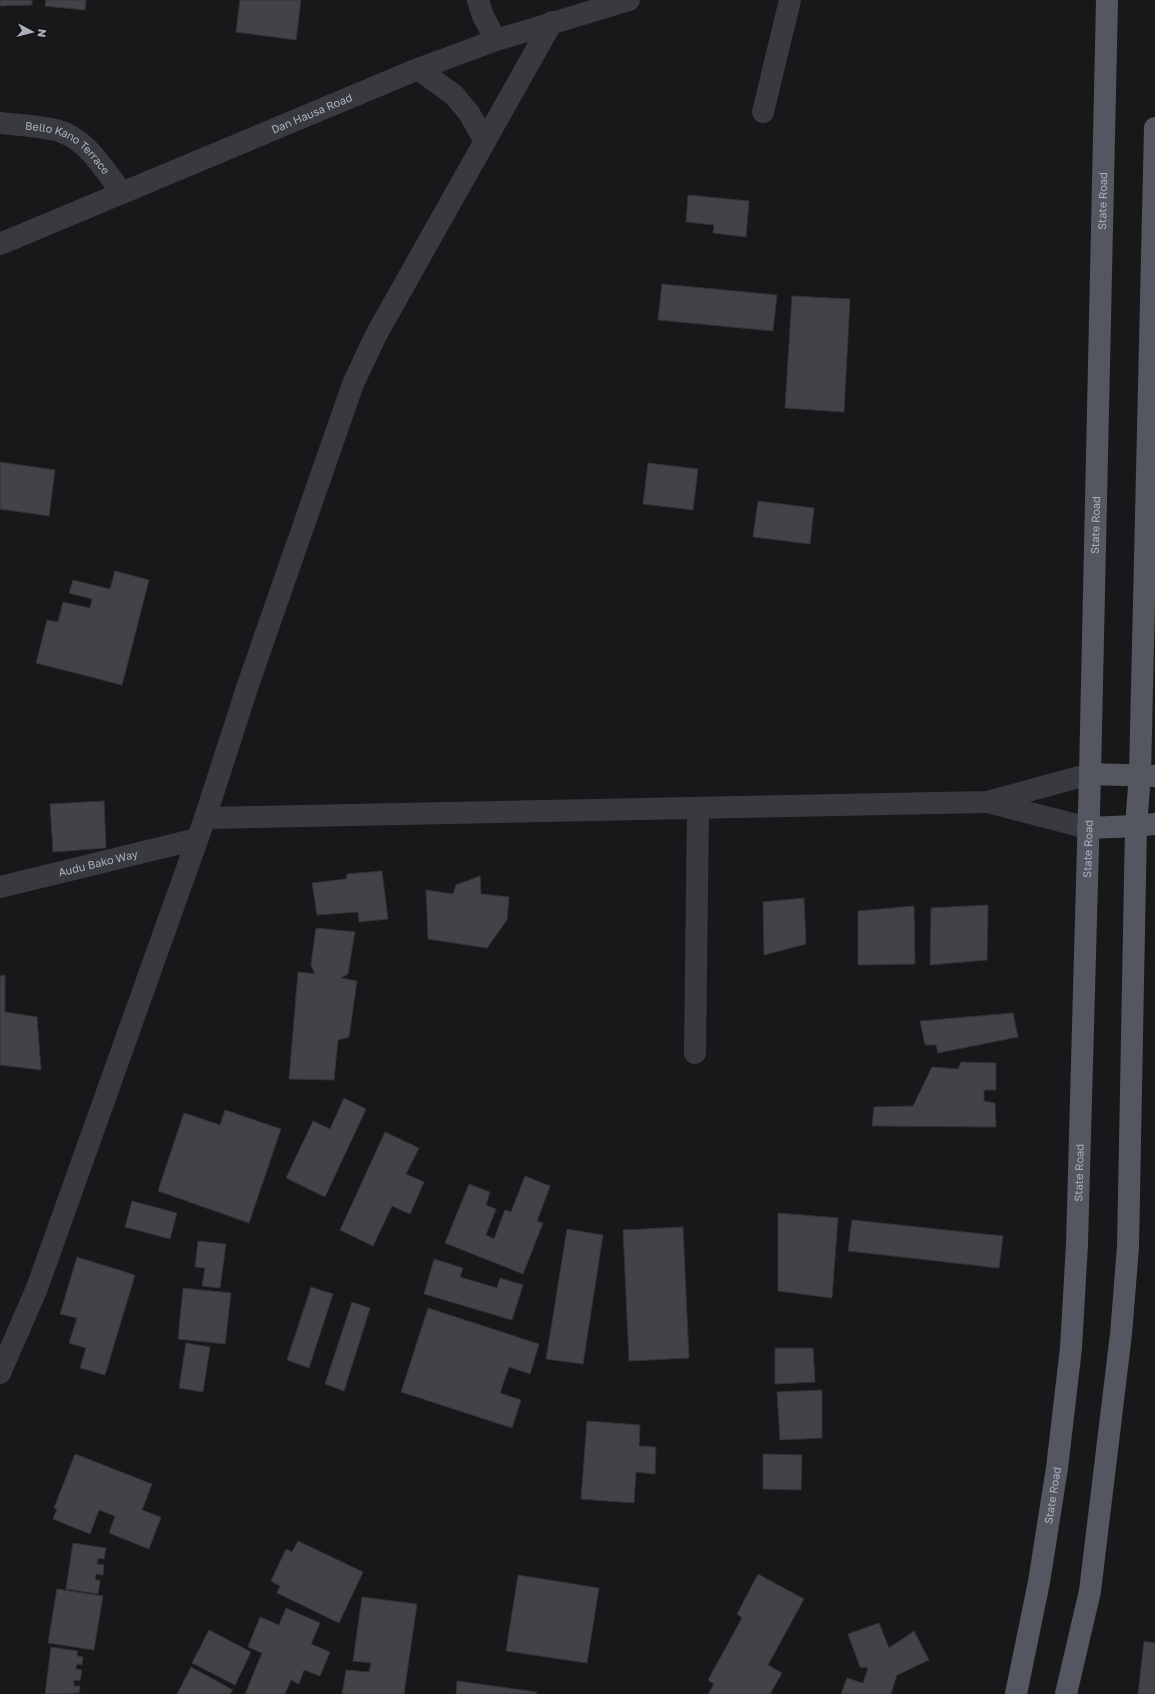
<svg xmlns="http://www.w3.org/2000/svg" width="1155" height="1694" font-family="'Golos Text',sans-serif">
<rect width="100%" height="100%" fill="#18181a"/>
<path fill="#424347" stroke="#323237" d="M0,0h32v5l-32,1z
M46,0h40l-1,10 -40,-4z
M240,0h61l-5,40 -60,-8z
M688,195l61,6 -3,36 -33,-4 1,-8 -28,-3z
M662,284l115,11 -4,36 -115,-11z
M792,296l58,3 -6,113 -59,-4z
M0,462l55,8 -6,46 -49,-7z
M648,463l50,6 -5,41 -50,-6z
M758,501l56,7 -4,36 -57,-7z
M115,571l34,9 -27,105 -86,-22 11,-43 11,2 5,-20 27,6 2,-9 -23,-6 4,-13 37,9z
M104,801l2,47 -53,4 -3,-48z
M382,871l6,48 -29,3 -1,-10 -41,3 -5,-32 34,-4 1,-5z
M480,876l1,18 28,3 -2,23 -20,28 -59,-9 -2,-49 27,4 3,-9z
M804,898l2,46 -42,11 -1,-53z
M988,905l-1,55 -57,5 1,-57z
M914,906l1,58 -57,1v-54z
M316,928l39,4 -7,42 -7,4 16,3 -8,56 -11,3 -4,40 -45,-1 9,-107 17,2 -4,-9z
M5,975v37l32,5 4,53 -41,-5v-89z
M1013,1013l5,24 -80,16 -2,-8h-11l-5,-24z
M961,1062l35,1v27h-12v11l11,2 1,24 -124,-1 2,-19 39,-1 19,-39 26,2z
M344,1098l22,11 -41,88 -39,-19 27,-57 17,8z
M225,1110l56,19 -32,94 -91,-32 26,-78 36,12z
M385,1132l34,16 -13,26 18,8 -14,32 -18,-8 -19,40 -33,-16z
M525,1176l25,10 -13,35 6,2 -20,51 -78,-31 24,-59 21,8 -4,13 10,4 -10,26 8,4 11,-29 6,2z
M132,1201l45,12 -7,26 -45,-12z
M778,1213l60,5 -6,80 -54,-7z
M852,1220l151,16 -4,32 -151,-17z
M683,1227l6,131 -60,3 -6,-131z
M567,1229l36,6 -20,129 -37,-5z
M198,1241l28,3 -6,44 -18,-2 3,-18 -10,-1z
M77,1257l58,18 -30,100 -25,-7 6,-20 -17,-5 8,-25 -17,-4z
M434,1259l29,9 -3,9 37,11 3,-10 23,7 -11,35 -88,-26z
M311,1287l22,7 -24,74 -22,-8z
M183,1288l48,5 -6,51 -47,-5z
M352,1302l18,6 -26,83 -19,-7z
M428,1308l111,36 -9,30 -21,-7 -9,26 21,7 -9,28 -111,-36z
M186,1343l24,4 -7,45 -24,-4z
M775,1348h38l2,34 -40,2z
M822,1390v48l-42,2 -3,-48z
M587,1421l53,4 -1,21 17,1 -1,27 -19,-2 -2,31 -53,-4z
M75,1454l77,30 -10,26 19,7 -12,32 -40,-16 6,-17 -16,-6 -9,24 -37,-15 4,-10 -3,-1z
M763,1454l39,1 -1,35 -38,-1z
M298,1541l65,31 -24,51 -62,-30 3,-7 -9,-5 15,-32 6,3z
M73,1543l33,5 -2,11 -6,-1 -1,6 7,1 -1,10 -7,-1 -1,6h5l-2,14 -32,-5z
M758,1574l46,25 -36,66 14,8 -12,21h-62l6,-10 -6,-4 34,-62 -5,-4z
M518,1575l81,13 -12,75 -81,-12z
M57,1589l46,7 -9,54 -46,-7z
M362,1597l55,7 -13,90h-62l4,-24 23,2 2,-9 -18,-2z
M286,1608l34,15 -9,21 19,8 -10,24 -16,-6 -5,14 -8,-4 -6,14h-40l17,-41 -14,-6 12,-30 19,8z
M879,1623l10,25 25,-17 15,29 -32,15 -6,19h-50l6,-16 16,5 5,-15 -8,-1 -12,-33z
M209,1630l42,22 -16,33 -43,-22z
M1144,1641l11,2v51h-17z
M51,1647l27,4 -1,5 6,1 -1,8 -5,-1 -1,5 6,1 -2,11 -6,-1v6h6l-1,7 -34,1z
M191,1667l42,23 -3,4h-53z
M457,1681l80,11 -1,2h-80z"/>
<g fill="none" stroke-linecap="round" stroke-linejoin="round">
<g stroke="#393a40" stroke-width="22">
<path d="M478,0l5,16 13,24"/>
<path d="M418,69l36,26 15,18 16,28"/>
<path d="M763,112l27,-112"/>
<path id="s1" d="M0,123c18,2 38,3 56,7 31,8 48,40 66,63"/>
<path id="s2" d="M0,244l418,-175 78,-29 133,-40"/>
<path d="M988,802l100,26"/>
<path d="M205,818l782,-16 103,-28"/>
<path id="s3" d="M0,887l197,-48"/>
<path d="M695,1053l3,-245"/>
<path d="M0,1373l37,-85 168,-470 44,-136 104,-298 23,-49 176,-313"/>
</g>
<g stroke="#54575f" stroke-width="22">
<path d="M1090,774l65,2"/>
<path d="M1088,828l48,-2 19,-2"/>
<path id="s4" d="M1016,1694l23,-112 18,-114 14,-120 6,-104 13,-470 17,-774"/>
<path d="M1066,1694l24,-103 31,-257 7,-87 8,-421 4,-52 15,-646"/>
</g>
</g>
<g text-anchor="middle" stroke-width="3" stroke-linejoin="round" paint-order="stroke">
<g font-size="11" fill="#a9afbb" stroke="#131315">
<text dy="4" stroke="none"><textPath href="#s2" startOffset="338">Dan Hausa Road</textPath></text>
<text dy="4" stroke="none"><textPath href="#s1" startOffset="75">Bello Kano Terrace</textPath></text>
<text dy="4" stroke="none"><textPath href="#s4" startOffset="1498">State Road</textPath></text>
<text dy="4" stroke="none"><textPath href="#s4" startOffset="1174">State Road</textPath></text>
<text dy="4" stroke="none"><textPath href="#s4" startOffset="850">State Road</textPath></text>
<text dy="4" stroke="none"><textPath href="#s3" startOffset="101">Audu Bako Way</textPath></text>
<text dy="4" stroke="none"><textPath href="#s4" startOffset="526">State Road</textPath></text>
<text dy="4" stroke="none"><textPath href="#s4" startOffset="202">State Road</textPath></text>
</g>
</g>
<g transform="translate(32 32) rotate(97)" stroke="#131315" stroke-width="3" paint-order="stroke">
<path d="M0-3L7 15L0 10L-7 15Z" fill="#a9afbb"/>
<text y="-6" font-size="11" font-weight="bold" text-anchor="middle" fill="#a9afbb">N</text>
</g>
</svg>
